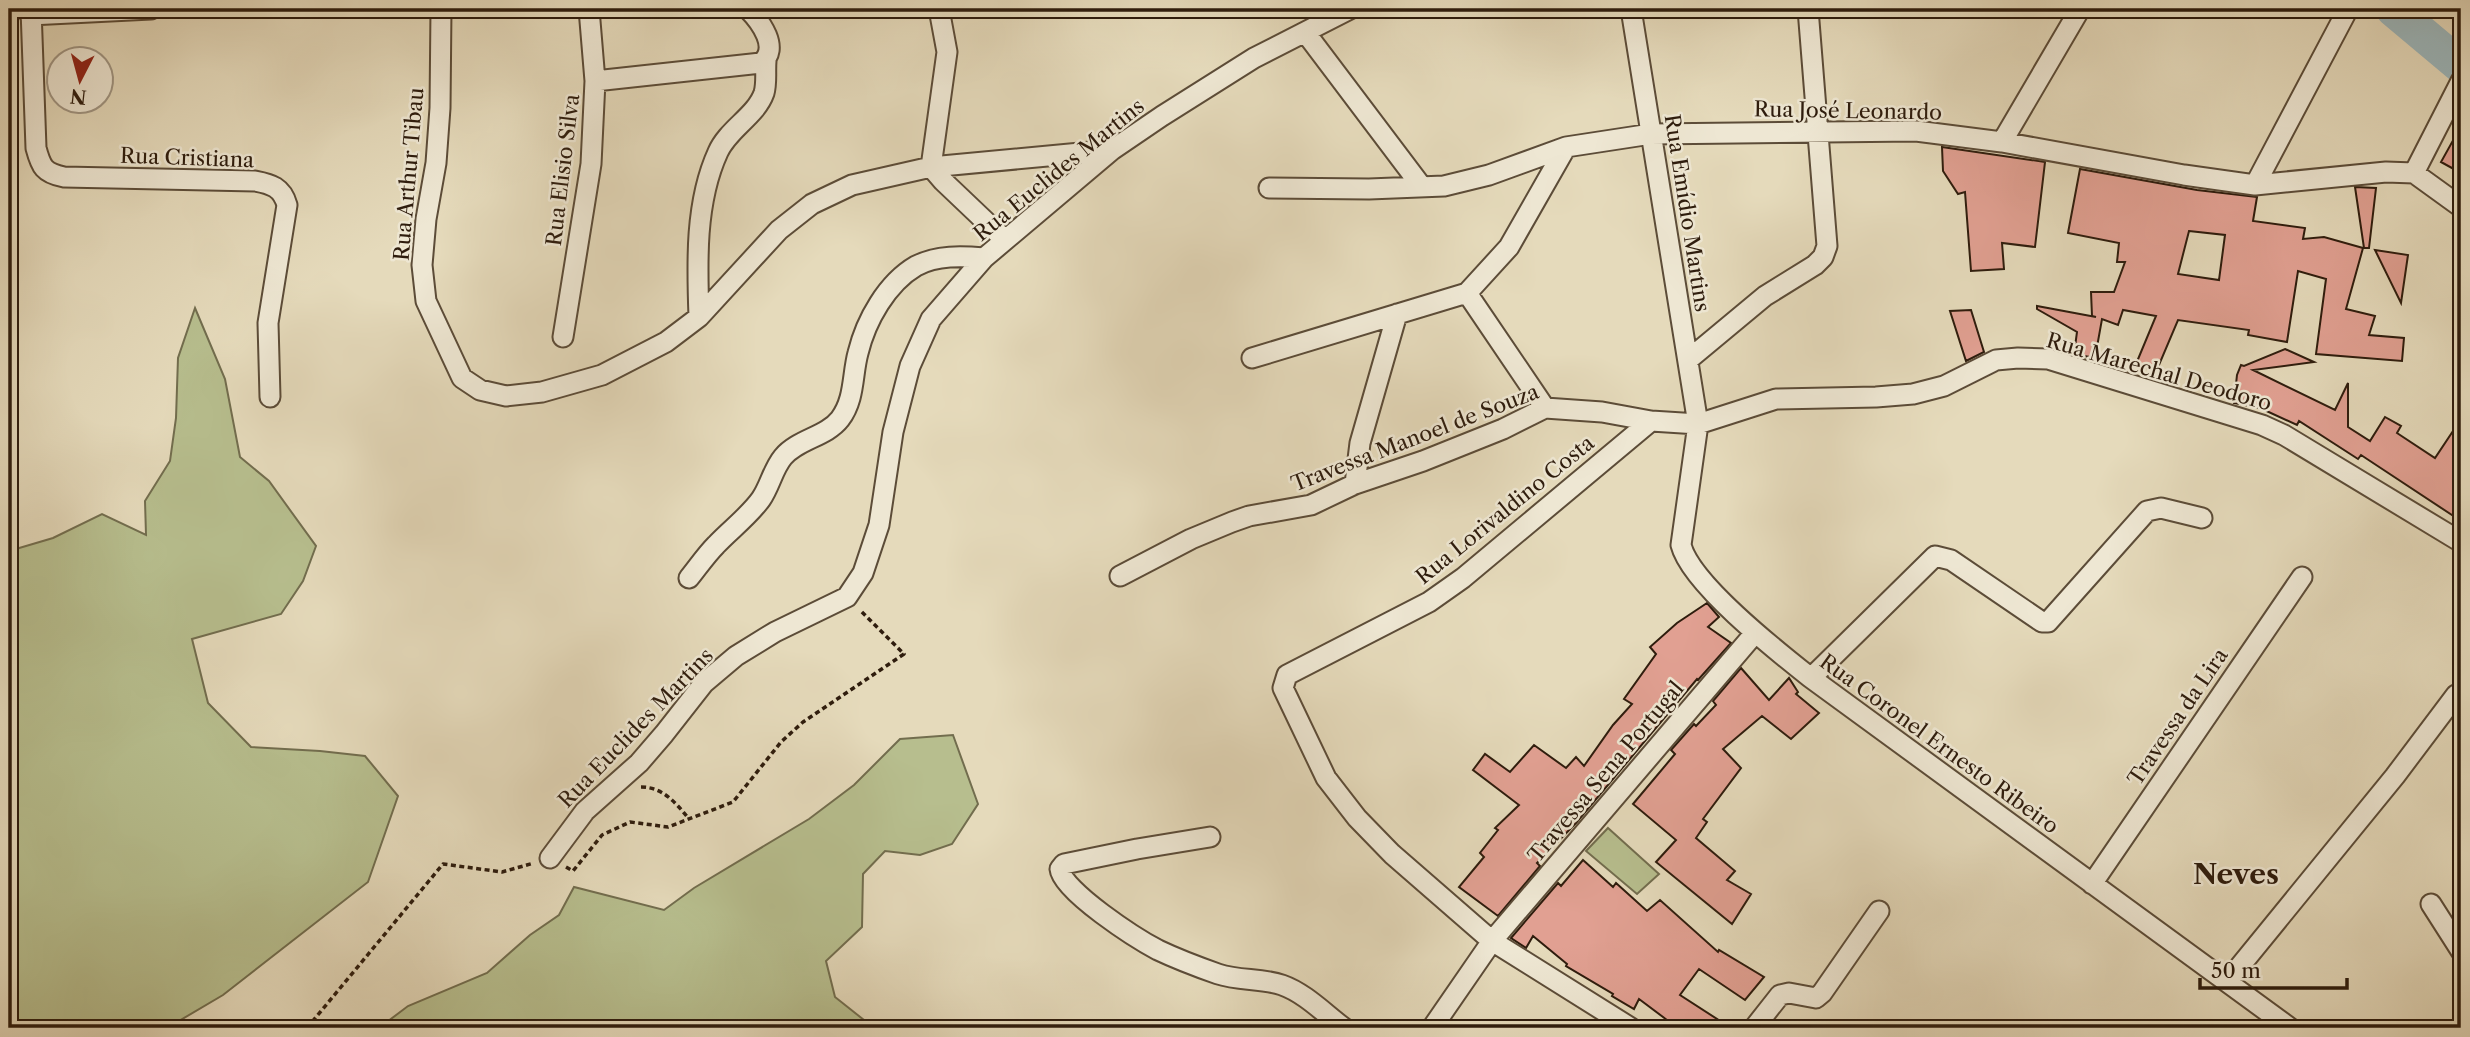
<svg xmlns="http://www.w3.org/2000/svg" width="2470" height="1037" font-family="'Libre Caslon Text',serif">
<rect width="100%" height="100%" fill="#e5dabb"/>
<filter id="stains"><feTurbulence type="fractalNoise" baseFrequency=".00286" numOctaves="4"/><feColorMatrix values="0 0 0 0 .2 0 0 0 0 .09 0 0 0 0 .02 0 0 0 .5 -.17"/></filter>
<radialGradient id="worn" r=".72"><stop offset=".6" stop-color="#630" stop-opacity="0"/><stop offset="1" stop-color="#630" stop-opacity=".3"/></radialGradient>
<path fill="#b7be8e" stroke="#726d4e" stroke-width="2" d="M195,308l30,71 15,78 29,24 47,65 -13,35 -22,33 -89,25 16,64 43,44 69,4 45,5 33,40 -30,86 -145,113 -56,33h-158v-477l44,-13 49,-24 44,21 -1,-34 25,-40 6,-43 2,-60z
M953,735l25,69 -26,40 -32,11 -35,-4 -22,23 -1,53 -36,34 9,36 34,27 2,4h-492l29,-22 79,-33 43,-38 29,-20 15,-28 90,23 30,-22 115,-69 45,-34 46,-46z
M1608,828l51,46 -22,20 -51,-43z"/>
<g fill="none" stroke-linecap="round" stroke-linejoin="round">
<path stroke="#9cb7bc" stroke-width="35" d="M2393,9l68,57"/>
</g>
<path fill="#e1a092" stroke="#2e1c0d" stroke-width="2" fill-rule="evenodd" d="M2461,126v47l-20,-11z
M1942,147l103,15 -10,85 -33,-4 2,26 -33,2 -6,-79 -7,2 -15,-23z
M2080,169l117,21 60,7 -4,24 52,7 -2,11 21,-2 39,11 -17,61 29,7 -6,19 35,3 -2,23 -86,-7 10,-75 -28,-8 -11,71 -39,-7 1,-5 -71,-10 -22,52 -20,-8 20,-48 -33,-6 -5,15 -16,-6 -7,39 -21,-4 3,-22 -40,-23v-3l59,11 -4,-1 -1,-24h23l11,-30h-8l2,-19 -51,-10zM2189,231l36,4 -6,45 -41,-6z
M2355,187l21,1 -7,60h-5z
M2375,250l33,5 -7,48z
M1971,310l13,42 -18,9 -16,-50z
M2285,349l29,13 -61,8 82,40 13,-27v44l22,14 15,-24 16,9 -4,7 38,25 26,-39v102l-100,-66 -3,4 -59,-38 -2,4 -37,-17 -26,-5 3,-28 4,-10 3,1z
M1707,603l12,14 -11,10 23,16 -33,37 -1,-1 -121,144 -39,40 3,3 -42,50 -39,-29 25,-30 -4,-4 18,-23 -3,-2 24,-23 -46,-35 12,-16 25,18 24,-27 32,23 10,-11 8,9 29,-41 19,-21 -8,-5 32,-45 -6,-7 27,-24z
M1741,668l28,32 20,-22 9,14 -2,2 23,19 -28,26 -29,-23 -39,33 18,19 -38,51 4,3 -11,16 39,33 -8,9 24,14 -19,30 -76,-62 20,-22 -43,-36 42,-50 -4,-4 23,-26 2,2 20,-21 -3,-4z
M1583,860l30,27 3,-4 31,28 13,-11 58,52 1,-2 45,27 -19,23 -46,-31 -19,26 51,33h-72l8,-8 -28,-21 -5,10 -22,-13 1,-2 -47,-28 1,-2 -34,-28 -7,12 -15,-10 47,-55 3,3z"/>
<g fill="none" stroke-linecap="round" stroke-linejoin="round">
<g stroke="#5c4c38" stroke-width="23">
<path id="minor" d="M31,9l5,139c5,19 8,25 28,29l191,4c16,3 27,6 32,24l-19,118 2,74
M441,9l-1,99 -4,55 -10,56 -4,46 4,36 36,77 18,12 26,6 36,-4 60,-17 64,-33 33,-25 80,-87 33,-26 40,-19 79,-18 181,-17
M939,9l8,43 -16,115 12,14 61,58
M1631,9l67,415 -17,121c10,39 97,107 130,133l479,350
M30,15l121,-6
M1305,32l117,155
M595,81l166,-18c20,-14 -1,-42 -13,-54
M2002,142l78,-133
M2414,173l47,-92
M2255,185l93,-176
M1269,188l100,1 75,-3 45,-11 77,-28 85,-13 265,-3 86,11 182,33 71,10 131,-13 28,1 47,34
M1467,293l78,115
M699,317c-2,-54 -4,-115 19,-165 10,-23 38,-36 46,-59 3,-10 1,-22 2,-32
M563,337l28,-173 4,-83 -6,-72
M1252,358l215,-65 42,-46 57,-100
M1688,360l77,-64 50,-31 8,-8 4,-11 -19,-237
M1355,484l5,-41 37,-129
M1120,576l71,-37 41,-17 17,-6 62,-11 44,-21 68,-23 80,-32 42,-21 57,4 49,9 47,3 78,-25 100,-2 37,-3 31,-8 52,-26 22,-2 30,1 214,66 22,10 177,107
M689,578c9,-11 17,-23 27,-33 14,-15 33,-29 45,-46 9,-13 12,-30 22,-42 15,-18 43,-20 57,-38 15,-20 12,-44 18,-66 8,-33 29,-70 58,-87 21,-11 46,-10 68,-8
M1811,678l124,-122 16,4 91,62h6l99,-111 14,-3 41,10
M1210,837l-73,12 -73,15 -4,5c2,22 77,70 98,81 19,9 40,17 60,24 21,7 44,4 64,11 23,8 43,29 62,43
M550,858l35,-47 54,-48 25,-29 40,-51 32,-27 39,-24 72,-35 16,-24 16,-48 14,-93 17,-66 21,-47 53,-61 128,-108 50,-34 92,-58 96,-49
M2092,884l210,-307
M2431,904l30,47
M2227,982l168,-206 61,-81
M1432,1028l60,-87 263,-308
M1631,1028l-139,-87 -100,-87 -35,-36 -31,-40 -43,-90 4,-13 142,-73 34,-24 188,-157
M1754,1028l26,-33 9,-2 27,5 6,-5 57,-82"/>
</g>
<path stroke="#2e1c0d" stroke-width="3.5" stroke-dasharray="5 3.5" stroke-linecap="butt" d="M641,787c22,0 35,16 48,32
M566,867l7,4 29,-36 28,-13 38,5 65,-25 48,-60 22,-20 101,-68 -44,-44
M307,1028l136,-164 59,8 32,-9"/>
<use href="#minor" stroke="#eee7d3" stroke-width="19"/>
</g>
<g text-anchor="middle" stroke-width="5" stroke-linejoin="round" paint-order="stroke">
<g font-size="21" fill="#2e1c0d" stroke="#eee7d3">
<text transform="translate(1848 111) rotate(1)" y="7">Rua José Leonardo</text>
<text transform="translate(187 158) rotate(2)" y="7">Rua Cristiana</text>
<text transform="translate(563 170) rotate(-83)" y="7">Rua Elisio Silva</text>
<text transform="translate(1059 170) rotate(-39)" y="7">Rua Euclides Martins</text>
<text transform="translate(409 174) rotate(-85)" y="7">Rua Arthur Tibau</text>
<text transform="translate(1687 213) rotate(81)" y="7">Rua Emídio Martins</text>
<text transform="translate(2159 372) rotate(16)" y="7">Rua Marechal Deodoro</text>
<text transform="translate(1415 438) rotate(-21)" y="7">Travessa Manoel de Souza</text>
<text transform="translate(1505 510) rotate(-39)" y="7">Rua Lorivaldino Costa</text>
<text transform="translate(2178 717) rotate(-56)" y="7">Travessa da Lira</text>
<text transform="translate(636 728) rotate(-46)" y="7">Rua Euclides Martins</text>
<text transform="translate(1939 744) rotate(36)" y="7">Rua Coronel Ernesto Ribeiro</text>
<text transform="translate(1606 772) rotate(-50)" y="7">Travessa Sena Portugal</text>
</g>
<g font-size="28" font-weight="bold" fill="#2e1c0d" stroke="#eee7d3">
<text x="2236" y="884">Neves</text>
</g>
</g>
<rect width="2470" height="1037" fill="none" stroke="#e5dabb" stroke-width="35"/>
<rect x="10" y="10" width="2449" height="1016" fill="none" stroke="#2e1c0d" stroke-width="3.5"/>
<rect x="18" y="18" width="2435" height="1002" fill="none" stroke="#2e1c0d" stroke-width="2"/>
<g transform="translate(80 80) rotate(186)"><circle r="33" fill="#eee7d3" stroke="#a19684" stroke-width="2"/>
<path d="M0-5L12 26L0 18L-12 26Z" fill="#8f2418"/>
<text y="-10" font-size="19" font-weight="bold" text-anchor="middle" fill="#2e1c0d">N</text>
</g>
<path d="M2200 978v10h147v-10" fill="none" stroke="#2e1c0d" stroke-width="3.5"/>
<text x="2211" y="978" font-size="21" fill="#2e1c0d" stroke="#eee7d3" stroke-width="5" paint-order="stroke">50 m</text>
<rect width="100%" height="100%" filter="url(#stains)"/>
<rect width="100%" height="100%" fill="url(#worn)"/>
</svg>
